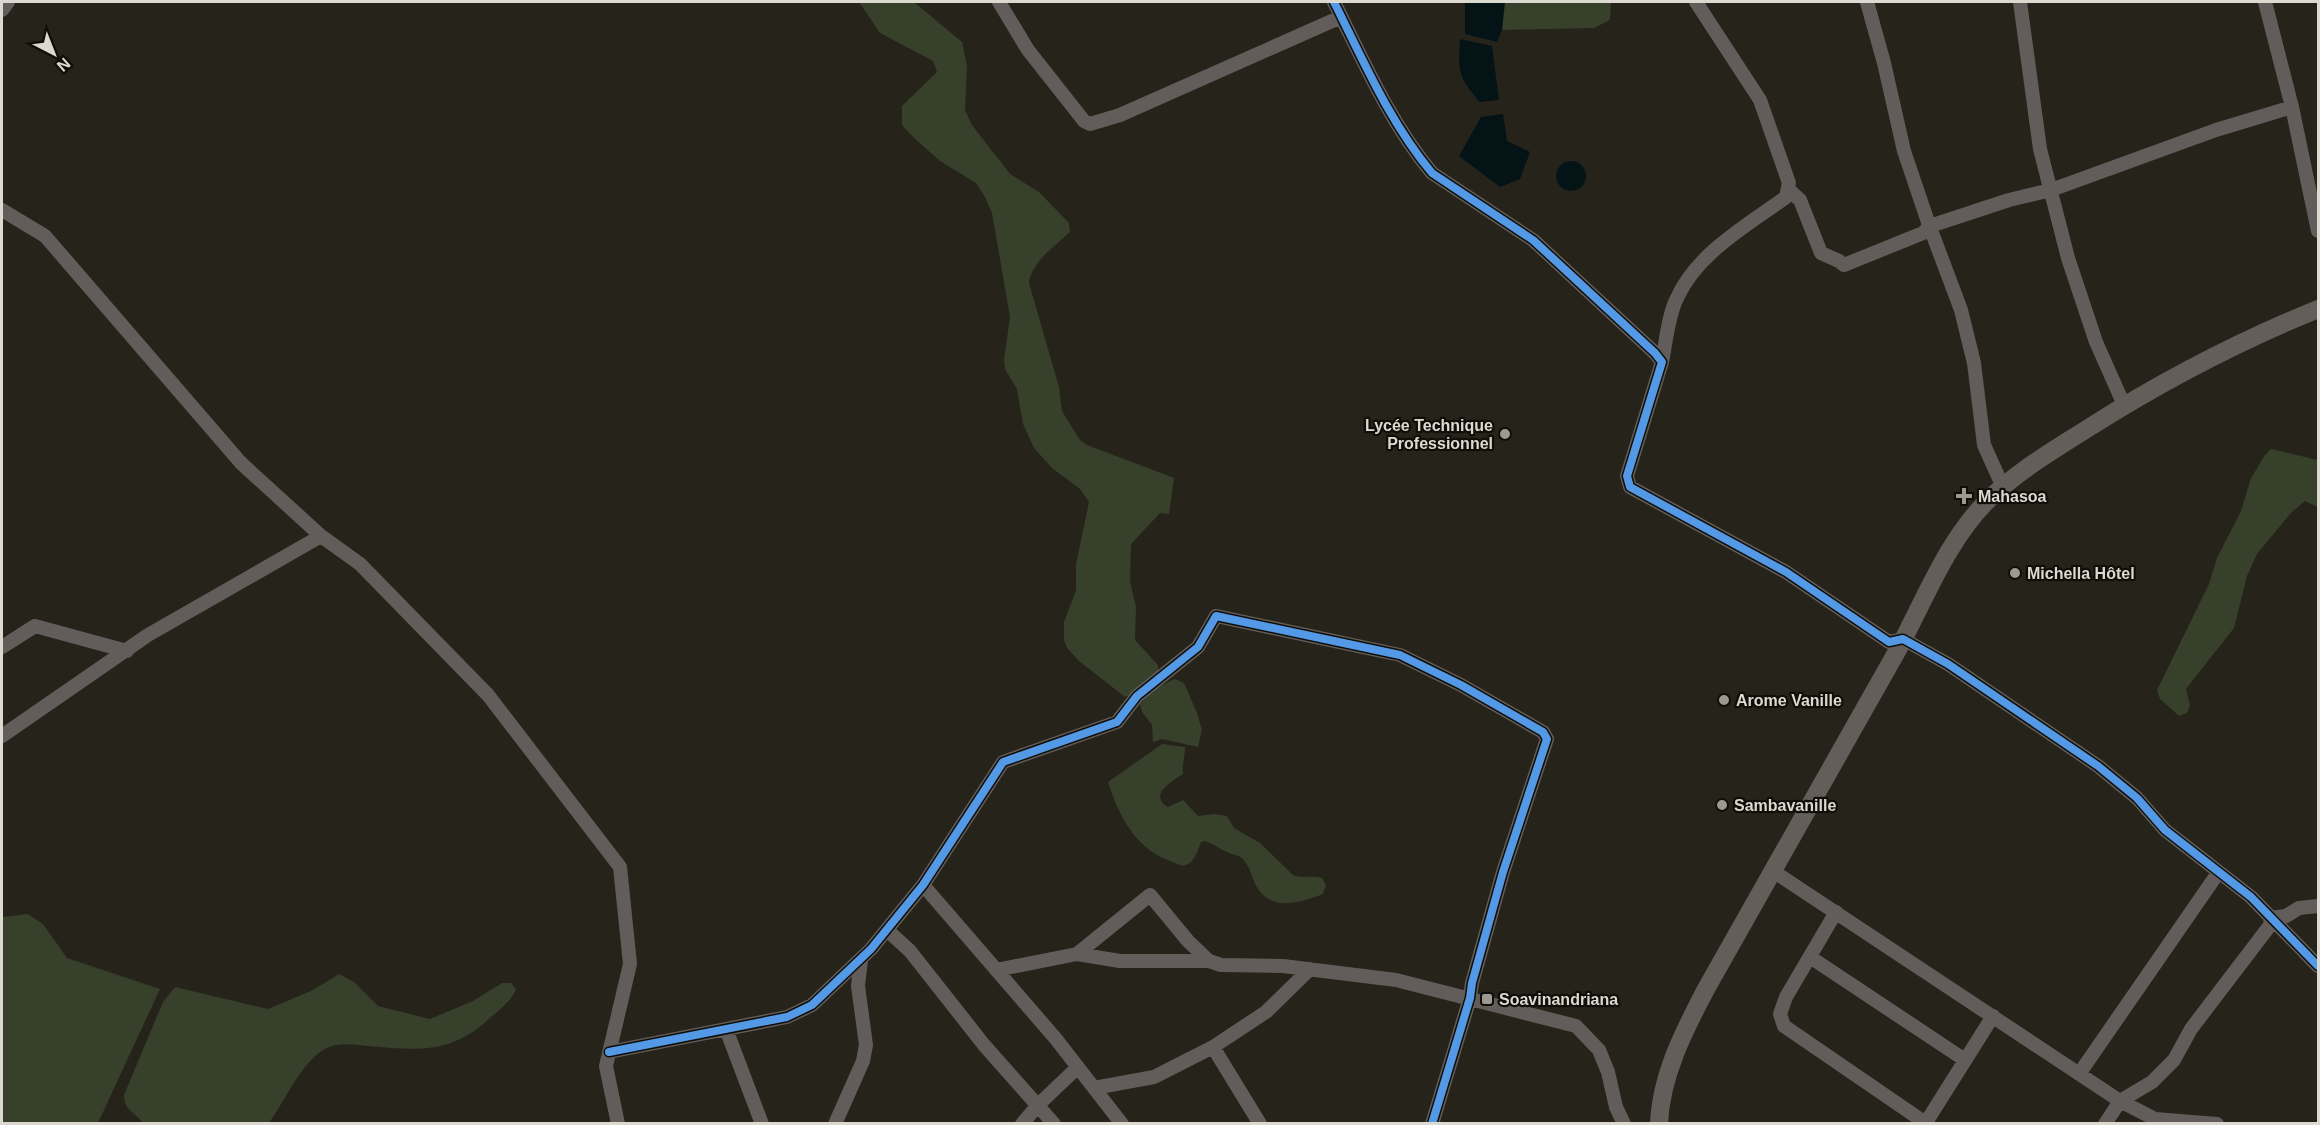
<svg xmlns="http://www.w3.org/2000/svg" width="2320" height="1125" font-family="Helvetica,sans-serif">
<rect width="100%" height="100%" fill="#26231b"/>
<path fill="#36402b" d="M859,2h55l48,40 5,24 -2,44 7,15 38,49 29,18 30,31 1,9c-15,14 -38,29 -41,51l30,104 3,24 18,29 7,5 87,33 -5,36 -9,-1 -29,31 -1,37 6,26 -1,33 23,25v8l-18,18 -15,6 -46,-36 -12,-13 -3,-8v-18l12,-32v-26l13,-62 -9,-13 -28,-21 -18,-20 -11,-24 -6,-35 -12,-20 -1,-9 6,-43 -18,-104 -7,-16 -9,-14 -36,-22 -25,-22 -13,-14v-19l35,-34 -4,-11 -53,-28z
M1503,2h108l-1,18 -16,8 -92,2z
M2271,449l47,11v47l-13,-6 -14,12 -34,41 -10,22 -13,52 -48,61 4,16 -3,8 -8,3 -19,-17 -3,-9 52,-106 8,-26 24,-47 10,-33 14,-23z
M1175,679l9,4 13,30 5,17 -4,17 -36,-8 -9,3 -1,-17 -10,-13 -2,-8c10,-12 21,-19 35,-25z
M1162,744l23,3c0,9 -3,17 -2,27 -12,8 -35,21 -15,33l15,-7 15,16 16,-2 13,2 7,12 26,15 33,32c8,4 20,0 29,3l4,7 -3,9c-21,8 -49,18 -65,-5 -6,-9 -7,-21 -15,-30 -2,-2 -4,-3 -8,-4 -11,-3 -19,-10 -30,-14l-4,1c-3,8 -6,20 -15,23 -5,2 -13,-3 -18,-5 -33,-12 -50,-46 -60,-78z
M28,914l15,10 24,34 93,31 -62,134h-96v-206z
M339,974l15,8 24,24 52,13 43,-18 29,-18h9l5,6c-5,13 -17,21 -27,30 -39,36 -73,31 -121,27 -14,-1 -28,-4 -41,2 -25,12 -42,53 -58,75h-126c-8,-11 -19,-12 -19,-28l39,-93 12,-15 93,22 45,-19z"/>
<path fill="#041316" d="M1465,2h40l-3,28 -5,12 -32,-8z
M1460,39l32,7 7,54 -19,2c-22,-24 -22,-31 -20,-63z
M1503,114l4,27 23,11 -10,27 -20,8 -41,-31 22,-39z
M1556 176a15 15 0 1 1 30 0a15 15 0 1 1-30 0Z"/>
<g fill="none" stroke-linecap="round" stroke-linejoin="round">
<path stroke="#625d5b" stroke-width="14" d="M999,2l29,48 56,71 6,3 30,-9 221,-98
M1334,2c29,58 56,121 98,171l101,67 122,113 7,9 -35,114 3,11 156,85 103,70 14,-3 45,25 150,102 39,32 28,32 86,67 67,69
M1867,2l17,61 20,88 24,71 33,88 13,53 10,82 19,42
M2020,2l20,147 28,109 28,84 28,63
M2265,2l27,105 26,124
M2,10l6,-8
M1788,189l12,11 21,53 18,8 5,4 79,-32 7,-7 79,-26 42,-10 165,-60 76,-23
M2,210l43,26 196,227 80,73 39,28 128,131 132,172 10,97 -24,102 12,58
M1662,362c4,-20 6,-46 15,-64 20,-45 71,-73 109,-101l3,-14 -29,-83 -64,-98
M2,647l33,-21 92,25
M2,736l146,-101 173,-99
M1773,871l347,230 35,18 62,5
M923,885l133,154 38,49 60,-11 59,-30 53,-35 44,-43
M1836,912l-50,85 -6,17 4,12 143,98
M887,930l23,21 74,94 70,79
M1077,954l43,7h89
M1810,957l155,103
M996,970l81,-16 73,-59 38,46 21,20 12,4 62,1 113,14 180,46 23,24 9,22 8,35 8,17
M726,1029l36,95
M1213,1047l47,77
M609,1052l178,-35 25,-12 59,-56 52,-64 80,-123 114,-40 20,-26 61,-49 18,-31 184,39 61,30 82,47 4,7 -44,133 -31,111 -2,15 -38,126
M2079,1074l139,-201
M1094,1088l28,36
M835,1124l28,-63 3,-16 -8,-59 3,-26
M1022,1124l16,-19 40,-38
M1925,1124l68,-108
M2105,1124l15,-23 32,-19 22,-22 17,-31 80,-105 -1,-6 16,-2 13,-8 19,-2"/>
<path stroke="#635e59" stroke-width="18" d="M1659,1124c2,-49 25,-93 47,-135 63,-112 127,-224 190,-336 28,-51 49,-109 90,-151 31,-31 68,-52 104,-75 74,-47 147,-85 228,-118"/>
<g stroke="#100e08" stroke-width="11">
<path id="cycleway" d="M1334,2c29,58 56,121 98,171l101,67 122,113 7,9 -35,114 3,11 156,85 103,70 14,-3 45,25 150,102 39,32 28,32 86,67 67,69
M609,1052l178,-35 25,-12 59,-56 52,-64 80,-123 114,-40 20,-26 61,-49 18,-31 184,39 61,30 82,47 4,7 -44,133 -31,111 -2,15 -38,126"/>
</g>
<use href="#cycleway" stroke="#5399e6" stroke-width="8"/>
</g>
<g fill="#9c9991" stroke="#100e08" stroke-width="2">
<circle cx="1505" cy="434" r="6"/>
<path d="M1961 487h6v6h6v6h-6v6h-6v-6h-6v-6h6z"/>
<circle cx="2015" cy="573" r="6"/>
<circle cx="1724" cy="700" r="6"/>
<circle cx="1722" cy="805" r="6"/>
<rect x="1481" y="993" width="12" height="12" rx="3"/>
</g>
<g text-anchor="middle" stroke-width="4.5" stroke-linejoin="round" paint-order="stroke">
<g font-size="16" font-weight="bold" fill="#dcd9d0" stroke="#100e08" text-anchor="start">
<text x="1493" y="431" text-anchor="end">Lycée Technique<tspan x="1493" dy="18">Professionnel</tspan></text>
<text x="1978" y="502">Mahasoa</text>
<text x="2027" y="579">Michella Hôtel</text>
<text x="1736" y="706">Arome Vanille</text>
<text x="1734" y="811">Sambavanille</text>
<text x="1499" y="1005">Soavinandriana</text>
</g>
</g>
<rect width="2320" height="1125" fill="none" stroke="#dcd9d0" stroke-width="6"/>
<g transform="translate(54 54) rotate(138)" stroke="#100e08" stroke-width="4.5" paint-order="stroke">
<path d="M0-4.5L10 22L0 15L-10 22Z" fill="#dcd9d0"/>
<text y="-9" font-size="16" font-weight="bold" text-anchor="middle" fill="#dcd9d0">N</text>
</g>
</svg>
